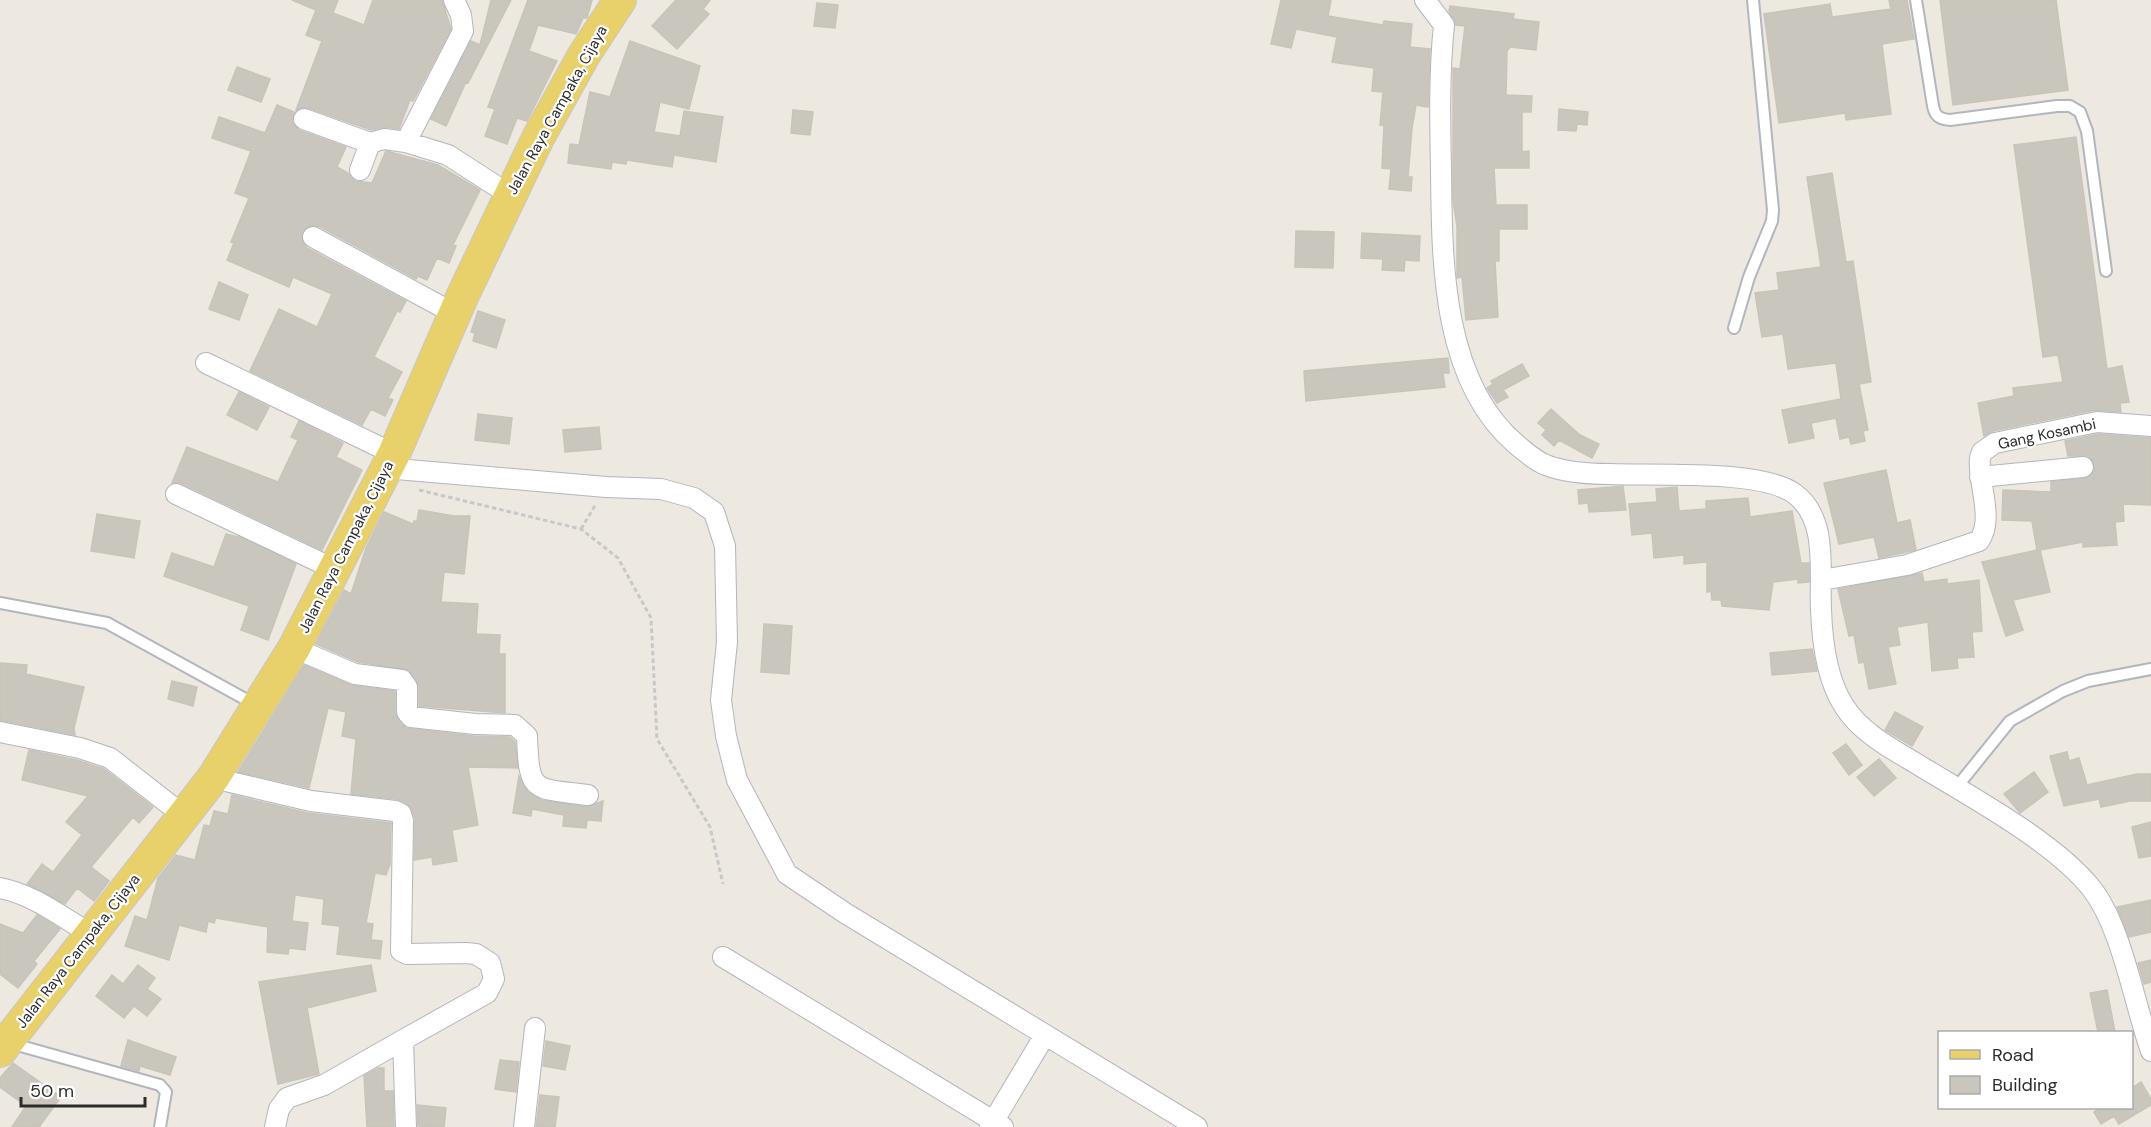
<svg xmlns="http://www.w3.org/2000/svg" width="2151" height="1127" font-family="'DM Sans',sans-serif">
<rect width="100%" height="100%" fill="#ede8e0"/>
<path fill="#c9c6be" stroke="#c8c4b9" stroke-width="1.5" d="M292,0h46l-5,13 31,12 9,-25h69l9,29 -38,72 -3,-1 -11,29 -14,-2 -14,3 -63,-22 -12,2 26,-69 -16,-6 10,-25z
M491,0h20l-43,83 -2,-1 -20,44 -15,-7 40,-78 9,4z
M528,0h64l-5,18h-4l-7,16 -38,-9 -9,26 28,10 -30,60 -10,-3 -10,26 -22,-8 10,-27 -7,-2z
M676,0h34l-7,9 6,5 -32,35 -25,-23z
M1281,0h50l-3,16 55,9 1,-4 28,3 -2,23 20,2 -2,58 -12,-2 -4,23 -4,49h4l-1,14 -22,-2 2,-20 -9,-1 2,-43h-4l3,-33 -11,-1 2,-23 -42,-6 5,-25 -41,-8 -5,19 -20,-4z
M1889,0h18l7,39 -32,5 9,70 -45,6 -1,-7 -66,10 -15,-109 66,-10 2,13 59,-8z
M1940,0h116l12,90 -115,15z
M817,3l21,2 -3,23 -21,-2z
M1450,6l64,8 -1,5 26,3 -3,28 -26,-3 -3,4 -1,44 26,1 -1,16h-9v40l7,-1v17h-35l2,37h31v24h-28v32h-4l3,56 -32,3 -4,-43 -5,1v-51l-4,-27v-132l7,1 5,-43 -9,-1 -7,-14z
M630,41l70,25 -11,43 -29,-7 -6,30 26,4 4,-25 39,6 -7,45 -42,-7 -2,12 -45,-7 -1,4 -14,-2 -1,7 -43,-6 2,-19 9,1 11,-53 20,5z
M237,67l33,12 -9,23 -33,-12z
M277,105l17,7 -2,10 7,8 47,17 -9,20 11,6 7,8 17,2 14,-32 52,14 42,25 -27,55 3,1 -7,17 -12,-5 -10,22 -9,-4 -2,3 -97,-53 -12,1 -5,5 1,11 4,5 99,53 -6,11 -3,-1 -23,46 28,15 -14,26 5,2 -8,16 -14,-7 -9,16 -112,-54 29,-62 38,18 15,-33 -39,-17 -4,10 -62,-27 7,-17 -3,-1 18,-44 -14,-5 16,-42 -39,-13 7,-21 46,16z
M1559,109l29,3 -1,13 -10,-1 -1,7 -18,-1z
M793,110l20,2 -3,23 -19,-2z
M2076,137l31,232 15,-3 7,36 -9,1 1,9 -26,-2 -102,21 -9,5 -6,-33 36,-7 -1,-8 50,-6 -5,-27 -15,2 -29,-212z
M1832,173l14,89 7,-1 18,121 -12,2 9,46 -5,1 2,10 -14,3 -2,-7 -9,2 -4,-21 -25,5 3,15 -25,5 -7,-33 59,-11 -5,-36 -48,6 -5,-35 -21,3 -7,-44 24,-3 -2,-17 44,-6 -14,-90z
M1296,231l38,1 -1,36 -38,-1z
M1362,233l58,3 -1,25 -14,-1 -1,11 -22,-1 1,-11 -22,-1z
M219,282l29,13 -9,25 -30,-11z
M478,311l27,9 -9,28 -23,-7 2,-8 -4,-1z
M1448,358l1,15h-6l2,14 -139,14 -2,-30z
M1522,364l7,12 -26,14 5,7 -11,6 -10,-15 6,-4 -2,-3z
M239,392l30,15 -12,23 -30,-15z
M1551,409l29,26 19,9 -7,14 -33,-18 -5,6 -12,-11 4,-5 -8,-7z
M478,414l34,4 -3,26 -34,-4z
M299,421l44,22 -7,14 26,13 -40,80 -141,-67h-9l15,-36 91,35 20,-42 -7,-3z
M599,427l2,22 -36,3 -2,-22z
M2098,434l53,4v67l-28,-1 1,17 -9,1 2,23 -34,2v-5l-43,8 10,42 -37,8 10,30 -17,6 -24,-74 55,-12 -5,-29 -30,-1 1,-30 48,2v-10l38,-5 5,-6 -1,-10 -6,-5h-19l-3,-15z
M1886,470l11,53 13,-3 6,30 -37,8 -5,-21 -35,7 -15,-61z
M1623,486l3,24 -37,2 -1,-9 -9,1 -1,-14z
M1677,487l2,24 27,-2v-8l42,-3 2,19 42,-6 9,52h8v19l-11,1v-4l-25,3 -4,28 -47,-4 -1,-6h-9l-1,-9 -4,1v-30l-23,2v-9l-30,3 -2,-25 -20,2 -3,-31 28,-2 -1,-13z
M419,510l35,6h16l-6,58 -20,-2 -3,30 37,2 -2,30 24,1 -1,19h6v59l-86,-7v-20l-10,-16 -51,-8 -42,-18 28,-54 7,4 15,-46 18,-36 29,12 1,-3h3z
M97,514l43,7 -6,37 -43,-7z
M226,534l16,4 54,26 -28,76 -27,-10 8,-24 -85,-30 8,-23 42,14z
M1922,573l2,9 23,-3v5l32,-4 3,51 -10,1 2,25 -17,1 1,10 -26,3 -4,-49 -31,5 3,18 -12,2 8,37 -27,5 -5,-27 -5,1 -5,-28 -5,1 -11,-47z
M764,624l28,2 -3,48 -28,-2z
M1812,649l5,22 -45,4 -2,-22z
M0,663l27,2 -1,9 58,13 -10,41 1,7 -75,-15z
M304,665l47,20 44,6v22l11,15 68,8 36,1 5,5 3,26 -50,-1 10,58 -26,5 5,31 -24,4 -1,-8 -18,3 1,-42 -9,-15 -10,-4 -45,-5 5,-55 -14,-3 4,-24 -18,-4 -19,80 -71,-16z
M172,681l25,6 -4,19 -25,-7z
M1895,712l28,15 -11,19 -27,-16z
M1846,744l16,21 -13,10 -16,-22z
M29,750l48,10 27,9 49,38 -14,16 -6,-6 -42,50 18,14 -15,20 -17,-13 -12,16 -38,-20 15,-20 11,8 29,-37 -16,-13 22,-26 -66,-16z
M2067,752l2,9 10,-3 8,27 50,-11h14v27h-21l-29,6 -2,-8 -35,7 -14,-50z
M1879,759l17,19 -22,18 -17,-19z
M2034,772l14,20 -28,21 -16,-19z
M519,776l9,16 14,8 45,7 16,-6 -2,20 -14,-1 -1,8 -23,-2 1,-11 -32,-6 -1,7 -18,-3z
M232,795l76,18 83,10 -1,41 -4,11 -11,-2 -9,50 7,1 -2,16 11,1 -2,18 -43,-5 3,-28 -18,-2 2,-25 -29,-4 -3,26 16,2 -3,27 -16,-2 -1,6 -21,-2 1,-25 -52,-9 -2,5 -6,-2 -2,11 -27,-7 -10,35 -44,-14 10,-30 12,4 11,-42 18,-23 19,5 9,-35 6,1 4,-15 14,3z
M2151,822v34l-12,2 -7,-31z
M2151,900v32l-22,5 -12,-30z
M37,915l23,14 -26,32 3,3 -19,24 -18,-14v-50l23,9z
M2151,960v22l-7,2 -6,-21z
M138,965l17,13 -8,11 14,10 -14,17 -13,-10 -10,12 -28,-22 16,-21 11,9z
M371,965l5,26 -69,17 12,66 -41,10 -19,-102z
M2107,990l8,42h-17l-8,-39z
M128,1040l48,17 -6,18 -30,-9 -1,5 -18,-5z
M546,1041l24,5 -5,24 -22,-4z
M500,1060l19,2 -3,30 -21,-3z
M13,1063l48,34 -22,30h-27l14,-21 -26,-19v-9z
M378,1068h6v23h9l1,36h-27l-3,-51z
M2141,1082l10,17v6l-32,19 -5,-8 -13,8 -7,-12 7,-5h31v-19z
M540,1095l19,2 -4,30h-19z
M417,1105l29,3 -2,19 -26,-1z"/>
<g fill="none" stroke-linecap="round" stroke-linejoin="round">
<g stroke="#b3b5bf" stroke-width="14">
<path id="service" d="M1916,0l17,106c2,10 6,13 17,14l107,-14h13l10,6 7,19 19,140
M1734,328l15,-51 23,-56 1,-11 -20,-210
M0,603l107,20 149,82
M1956,788l54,-67 53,-30 25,-10 63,-12
M10,1043l150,42 6,7 -6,35"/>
</g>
<g stroke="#b3b5bf" stroke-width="22">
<path id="minor" d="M454,0l7,15 2,16 -57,111 42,13 62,40
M1425,0l19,25c-5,48 -4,96 -3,144 1,91 0,212 76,276 9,7 18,16 29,20 20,8 43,9 64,9 43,2 152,-5 185,20 34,26 24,78 26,115 1,31 6,71 23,97 16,26 48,43 73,58 52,32 137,77 175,125 30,39 42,114 59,162
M304,119l66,24 14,-4 22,3
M360,170l10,-27
M313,237l142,77
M206,363l188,91
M385,468l221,19 55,2 33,9 20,14 11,34 2,96 -6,58 5,36 11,44 50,94 58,39 352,214
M1980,477l103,-10
M176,494l158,75
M1822,580l85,-15 72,-24c16,-22 -2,-59 1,-83l2,-6 13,-9 102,-21 54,4
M294,648l61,26 47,6 5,7v25l4,5 64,7 40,1 12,11c2,58 6,52 61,59
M0,732l80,16 30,10 73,57
M213,778l98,23 84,10 6,3 2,7 -2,130 6,3 59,-1 10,1 14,9 4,16 -7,14 -84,47
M0,888c33,6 63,30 91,46
M723,957l280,170
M275,1127l4,-18 8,-11 37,-13 79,-45 3,87
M524,1127l11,-99
M990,1127l55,-92"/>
</g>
<g stroke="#c8c8c8" stroke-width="34">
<path id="primary" d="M0,1051l213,-273 81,-130 100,-194 68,-157 76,-159 46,-83 36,-55"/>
</g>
<path stroke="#c8c8c8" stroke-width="3" stroke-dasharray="4.5 3" stroke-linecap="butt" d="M419,490l162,39 37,29 33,60 6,121 53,88 13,57
M581,529l15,-25"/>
<use href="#service" stroke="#fff" stroke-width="10"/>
<use href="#minor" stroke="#fff" stroke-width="20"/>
<use href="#primary" stroke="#e8d06a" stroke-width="32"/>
</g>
<g text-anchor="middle" stroke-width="4.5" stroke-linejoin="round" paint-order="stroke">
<g font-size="15" fill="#2c2c2c" stroke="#fff">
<text transform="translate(557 110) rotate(-61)" y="5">Jalan Raya Campaka, Cijaya</text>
<text transform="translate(2047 434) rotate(-12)" y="5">Gang Kosambi</text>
<text transform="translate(346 547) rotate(-63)" y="5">Jalan Raya Campaka, Cijaya</text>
<text transform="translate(78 951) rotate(-52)" y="5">Jalan Raya Campaka, Cijaya</text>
</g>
</g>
<rect x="1938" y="1031" width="195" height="78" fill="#ffffff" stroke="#ababab" stroke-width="1.5"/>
<rect x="1950" y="1050" width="30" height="9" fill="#e8d06a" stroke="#ababab" stroke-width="1.5"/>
<text x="1992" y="1061" font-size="18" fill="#2c2c2c">Road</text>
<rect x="1950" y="1076" width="30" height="18" fill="#c9c6be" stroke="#ababab" stroke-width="1.5"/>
<text x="1992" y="1091" font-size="18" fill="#2c2c2c">Building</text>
<path d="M21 1097v9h124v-9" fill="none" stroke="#2c2c2c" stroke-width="3"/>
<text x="30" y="1097" font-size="18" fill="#2c2c2c" stroke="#ffffff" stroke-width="4.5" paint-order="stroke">50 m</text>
</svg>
